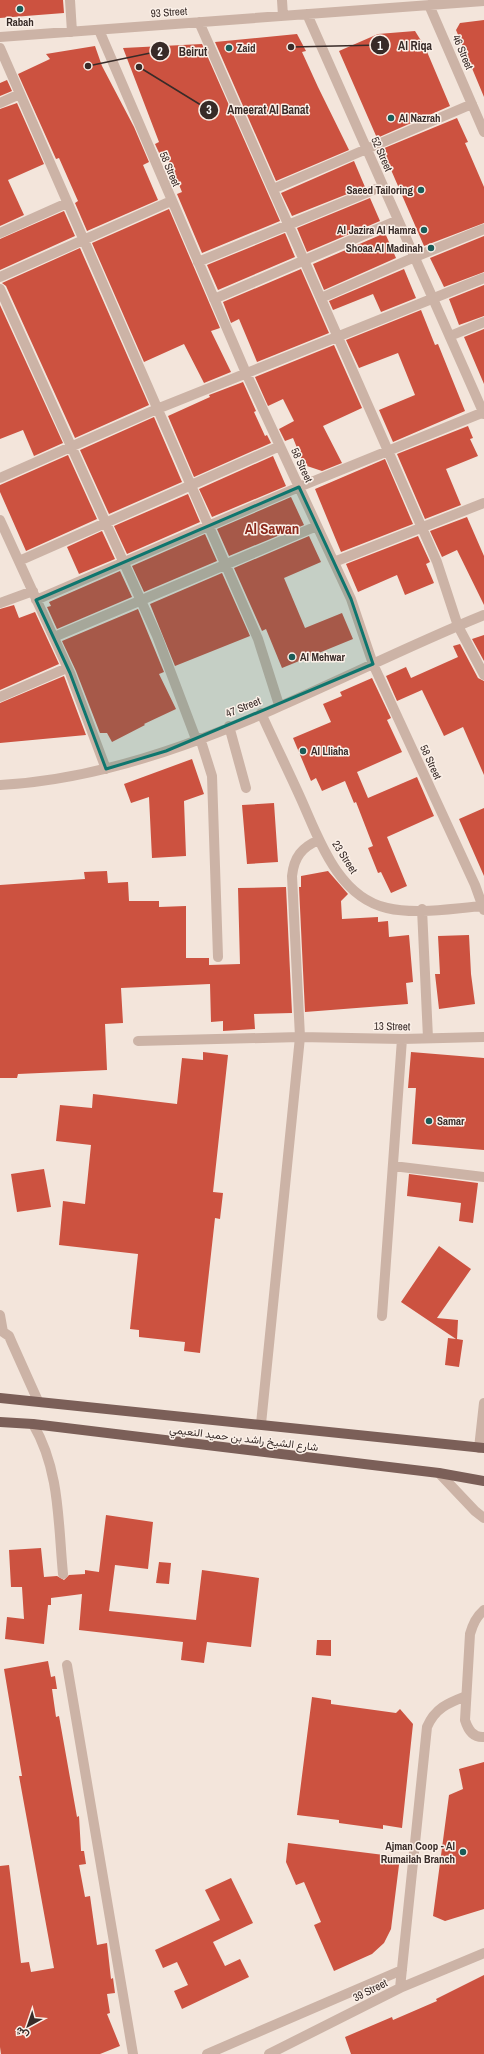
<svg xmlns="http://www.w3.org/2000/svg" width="484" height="2054" font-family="'Archivo Narrow',Vazirmatn,sans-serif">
<rect width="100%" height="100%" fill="#f3e5db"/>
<path fill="#cc5240" d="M0,0h63l1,13 -64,5z
M484,20v77l-28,-67 4,-7z
M415,31l10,16 25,59 -73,32 -38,-87 39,-17z
M297,34l9,17 -4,1 16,35 31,63 -73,31 -61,-139z
M202,44l78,177 -78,32 -25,-59 5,-2 -15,-36 -6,1 -6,-13 4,-2 -36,-94z
M95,46l7,20 32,61 15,35 -6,3 15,35 -71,31 -12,-28 3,-2 -19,-43 -3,1 -38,-85 32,-15 -4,-5z
M7,80l5,11 -12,5v-13z
M17,103l27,61 -36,16 16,35 -24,11v-117z
M457,118l11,24 -3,1 19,44v36l-60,23 -42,-97z
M354,161l11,26 -73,29 -11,-23z
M370,198l10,23 -73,31 -10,-24z
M169,209l51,119 -9,3 20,41 -27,11 -20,-39 -40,18 -52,-119z
M64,211l11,25 -75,34v-31z
M285,233l10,24 -77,33 -11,-25z
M385,233l11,25 -72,32 -11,-26z
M484,236v36l-40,15 -14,-29z
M80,248l69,157 -74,33 -69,-152 -4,-3z
M301,269l28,64 -72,29 -18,-43 -8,4 -8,-21z
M404,269l12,29 -35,14 -8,-18 -40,16 -4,-9z
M484,285v31l-25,9 -10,-26z
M0,305l63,138 -29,13 -11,-26 -23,9z
M421,310l14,35 3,-1 27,67 -72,31 -14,-32 36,-15 -17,-42 -39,15 -13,-28z
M484,329v55l-20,-47z
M334,345l28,63 -39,18 19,37 -20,8 -18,-6 -11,-27 -8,3 -6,-12 15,-8 -11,-22 -15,7 -13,-29z
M243,382l13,29 -2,1 11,24 2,-1 4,8 -77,34 -26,-61 42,-19 -1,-2z
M154,417l28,65 -73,32 -29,-64z
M468,426l5,12 -3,1 8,17 -32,13 15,36 -36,14 -28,-65z
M68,455l29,64 -71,32 -26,-59v-7z
M273,456l13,30 -74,31 -13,-28z
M385,459l28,65 -72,28 -26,-63z
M188,494l12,28 -73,32 -13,-28z
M291,497l13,28 -75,31 -12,-27z
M467,517l17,39v49l-27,-55 -15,7 -12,-26z
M102,531l13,28 -36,15 -12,-27z
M205,534l12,27 -73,31 -12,-26z
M309,536l12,26 -37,16 21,50 37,-15 11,26 -71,29 -16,-39 -4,2 -28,-63z
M418,536l12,26 -4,2 8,19 -29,12 -8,-20 -39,17 -12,-28z
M120,571l12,26 -75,32 -10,-22 4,-1 -2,-4z
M222,573l28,63 -75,30 -25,-62z
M14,605l5,13 16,-6 24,52 -59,26v-81z
M138,609l26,63 -5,2 17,35 -32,15 1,1 -33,17 -5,-9h-7l-24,-62 -14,-30z
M484,635v26l-12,-22z
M460,644l18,34 6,3v94l-21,-48 -19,9 -22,-46 -25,11 -11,-25 20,-9 5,11 47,-21 -5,-11z
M64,676l22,59 -86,8v-40z
M372,678l19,40 -4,2 15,32 -45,20 11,26 49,-21 17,39 -47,21 20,49 -16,7 -10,-21 -3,1 -10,-25 5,-2 -17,-44 -2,1 -9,-22 -23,10 -6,-13 -5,3 -18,-43 38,-16 -8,-18 19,-8 -2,-4z
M192,759l12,35 -20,7 2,55 -34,2 -3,-61 -18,6 -7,-19z
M274,803l4,59 -31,2 -5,-59z
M484,808v68l-25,-57z
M107,871l1,12 20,-1 1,19h30v6l27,-1v52h23v7l31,-1 -2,-76 48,-1 6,126 -38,1 1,15 -32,2v-10l-12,1 -1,-38 -89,4 2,35 -18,1 2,46 -89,4 -1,4h-17v-193l85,-6 -1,-7z
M328,871l20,23 -7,7 1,18 36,-2v5l10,-1 1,16 20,-2 4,47 -7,1 2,21 -103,8 -6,-125h2v-11z
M469,935l2,39 4,30 -36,5 -4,-35h5l-2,-38z
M203,1052l25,3 -15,137 10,1 -3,26 -5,-1 -15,135 -16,-2 1,-9 -46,-5v-7l-9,-1 8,-75 -79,-9 4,-44 22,3 6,-59 -35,-4 4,-36 32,3 1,-14 84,10 5,-46 21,2z
M411,1052l73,6v92l-72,-6 4,-56h-8z
M44,1169l7,38 -34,5 -6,-38z
M409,1174l69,9 -5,40 -14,-2 2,-18 -54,-7z
M439,1246l32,23 -34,49 21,2 -1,19 6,1 -4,27 -14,-2 3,-27 8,1 -55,-37z
M106,1515l47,7 -5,47 -33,-4 -6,46 87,9 6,-50 57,8 -8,69 -44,-5 -3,21 -23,-3 2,-18 -104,-12 3,-36 -31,4v7h-3l-4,39 -39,-5 2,-22 17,2 -2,-32h-11l-2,-37 32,-2 3,29 13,-1 7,4 5,-5 16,-1v-4l14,2z
M159,1562l12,1 -2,21 -13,-1z
M317,1640h14v16l-15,-1z
M48,1661l3,16 4,-1 2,13h-5l4,28 3,-1 18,101 2,-1 2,35h3l2,13 -7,1 6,32 5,-1 7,49 10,-2 4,36 2,-1 2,15 -8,1 3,19 -3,1 13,32 -20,8h-99l-1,-7v-181l9,-1 12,98 8,-1 2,10 23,-4 -35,-192h3l-18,-107z
M312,1697l19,3v4l65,9 4,-4 13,15 -11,104 -19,-3v4l-44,-6v-3l-42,-5z
M484,1762v147l-39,12 -12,-5 16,-121 14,-6 -4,-20z
M288,1843l112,14 -9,72 -7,14 -12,11 -38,17 -20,-46 7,-3 -17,-40 -8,3 -10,-23z
M231,1878l22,45 -40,19 12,24 15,-7 9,18 -67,32 -8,-18 14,-6 -11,-23 -14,6 -8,-18 65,-30 -15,-30z
M484,1975v79h-133l-6,-17 47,-20 1,3 44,-19 -1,-2z"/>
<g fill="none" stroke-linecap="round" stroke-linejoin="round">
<path stroke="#ccb3a6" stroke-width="10" d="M70,0l2,32
M282,0l1,16
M429,5l55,127
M307,14l177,400
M199,22l238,540 21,64 26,49
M99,30l147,343 105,226 22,65 102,221 9,25
M0,37l484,-36
M0,48l258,591 21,66
M0,103l20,-9
M273,189l199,-85
M0,233l67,-30
M198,262l185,-76
M0,277l171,-76
M0,289l157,347 39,103
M321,298l94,-41 69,-28
M214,299l184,-79
M450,336l34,-14
M0,478l157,-69 327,-131
M0,520l70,153 36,96
M19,561l261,-115
M334,562l150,-59
M36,600l263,-113 185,-75
M0,603l33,-12
M54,637l263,-111
M0,697l67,-29
M261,713c13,29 27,57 40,86 18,40 37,98 86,109 30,7 66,0 97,-2
M229,726l17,62
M200,738l12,38 6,181
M0,785c171,-9 328,-107 484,-170
M422,909l6,129
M138,1041l162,-4 102,2 82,-2
M393,1166l91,11
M0,1315l3,17
M382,1316l20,-277
M0,1330l9,6 3,7 26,58
M33,1424c27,46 25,98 30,150
M261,1424l39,-387 -8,-161c2,-19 10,-29 27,-36
M479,1448l5,-45
M439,1473l36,38 9,7
M484,1610c-8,7 -11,14 -14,24l-5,86c3,10 8,18 19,17
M67,1665l66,389
M400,1988l27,-261c8,-19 21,-24 39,-31
M207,2054l195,-84
M269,2054l131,-66 84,-35"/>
<path stroke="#7b5f58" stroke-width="10" d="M0,1398l484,50
M0,1422l33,2 406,49 45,8"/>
</g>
<path fill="#0f766e" fill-opacity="0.2" stroke="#0f766e" stroke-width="3" stroke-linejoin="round" d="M299,487l52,112 22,65 -207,87 -60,18 -36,-96 -34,-73z"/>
<g fill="#1b5c58" stroke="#fbf0e8" stroke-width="1.5">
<circle cx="20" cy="9" r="4"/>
<circle cx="229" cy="48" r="4"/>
<circle cx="391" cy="118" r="4"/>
<circle cx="421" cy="190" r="4"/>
<circle cx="424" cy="230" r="4"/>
<circle cx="431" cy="248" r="4"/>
<circle cx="292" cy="657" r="4"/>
<circle cx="303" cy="751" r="4"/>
<circle cx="429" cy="1121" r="4"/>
<circle cx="463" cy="1852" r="4"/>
</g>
<g text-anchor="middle" stroke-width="3" stroke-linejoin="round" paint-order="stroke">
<g font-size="11" fill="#382b28" stroke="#fbf0e8">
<text transform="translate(169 12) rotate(-4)" y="4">93 Street</text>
<text transform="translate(463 52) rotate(67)" y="4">46 Street</text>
<text transform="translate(382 154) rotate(66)" y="4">52 Street</text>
<text transform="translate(170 169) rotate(67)" y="4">58 Street</text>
<text transform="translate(302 465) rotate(65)" y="4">58 Street</text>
<text transform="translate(243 707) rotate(-22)" y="4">47 Street</text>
<text transform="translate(431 762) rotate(65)" y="4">58 Street</text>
<text transform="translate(345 857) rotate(57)" y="4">23 Street</text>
<text transform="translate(392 1026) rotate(1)" y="4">13 Street</text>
<text transform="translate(244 1438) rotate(7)" y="4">شارع الشيخ راشد بن حميد النعيمي</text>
<text transform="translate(370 1990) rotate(-27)" y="4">39 Street</text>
</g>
<g font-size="11" font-weight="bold" fill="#382b28" stroke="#fbf0e8" text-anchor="start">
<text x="20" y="26" text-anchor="middle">Rabah</text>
<text x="237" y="52">Zaid</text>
<text x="399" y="122">Al Nazrah</text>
<text x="413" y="194" text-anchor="end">Saeed Tailoring</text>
<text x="416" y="234" text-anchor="end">Al Jazira Al Hamra</text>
<text x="423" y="252" text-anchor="end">Shoaa Al Madinah</text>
<text x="300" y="661">Al Mehwar</text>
<text x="311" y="755">Al Lliaha</text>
<text x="437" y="1125">Samar</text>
<text x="455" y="1850" text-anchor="end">Ajman Coop - Al<tspan x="455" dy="13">Rumailah Branch</tspan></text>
</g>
<g font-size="15" font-weight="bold" fill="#8b291c" stroke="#fbf0e8">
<text x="272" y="534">Al Sawan</text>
</g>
</g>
<path fill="none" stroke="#382b28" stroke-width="1.5" d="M291 47L380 45M88 66L160 51M139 67L209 110"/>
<g fill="#382b28" stroke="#fbf0e8" stroke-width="1.5">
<circle cx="291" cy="47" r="4"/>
<circle cx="88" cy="66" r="4"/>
<circle cx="139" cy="67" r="4"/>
<circle cx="380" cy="45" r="10"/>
<circle cx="160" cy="51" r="10"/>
<circle cx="209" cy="110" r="10"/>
</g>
<g font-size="12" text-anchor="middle" font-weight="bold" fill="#fff">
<text x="380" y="50">1</text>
<text x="160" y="56">2</text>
<text x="209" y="114">3</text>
</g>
<g font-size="12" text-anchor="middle" font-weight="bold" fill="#382b28" stroke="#fbf0e8" stroke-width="3" stroke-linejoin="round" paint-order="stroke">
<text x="415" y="50">Al Riqa</text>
<text x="193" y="56">Beirut</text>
<text x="268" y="114">Ameerat Al Banat</text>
</g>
<g transform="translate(28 2026) rotate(220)" stroke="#fbf0e8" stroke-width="3" paint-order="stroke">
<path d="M0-3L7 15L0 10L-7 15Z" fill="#382b28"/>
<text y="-6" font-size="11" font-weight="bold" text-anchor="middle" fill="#382b28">ش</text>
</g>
</svg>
